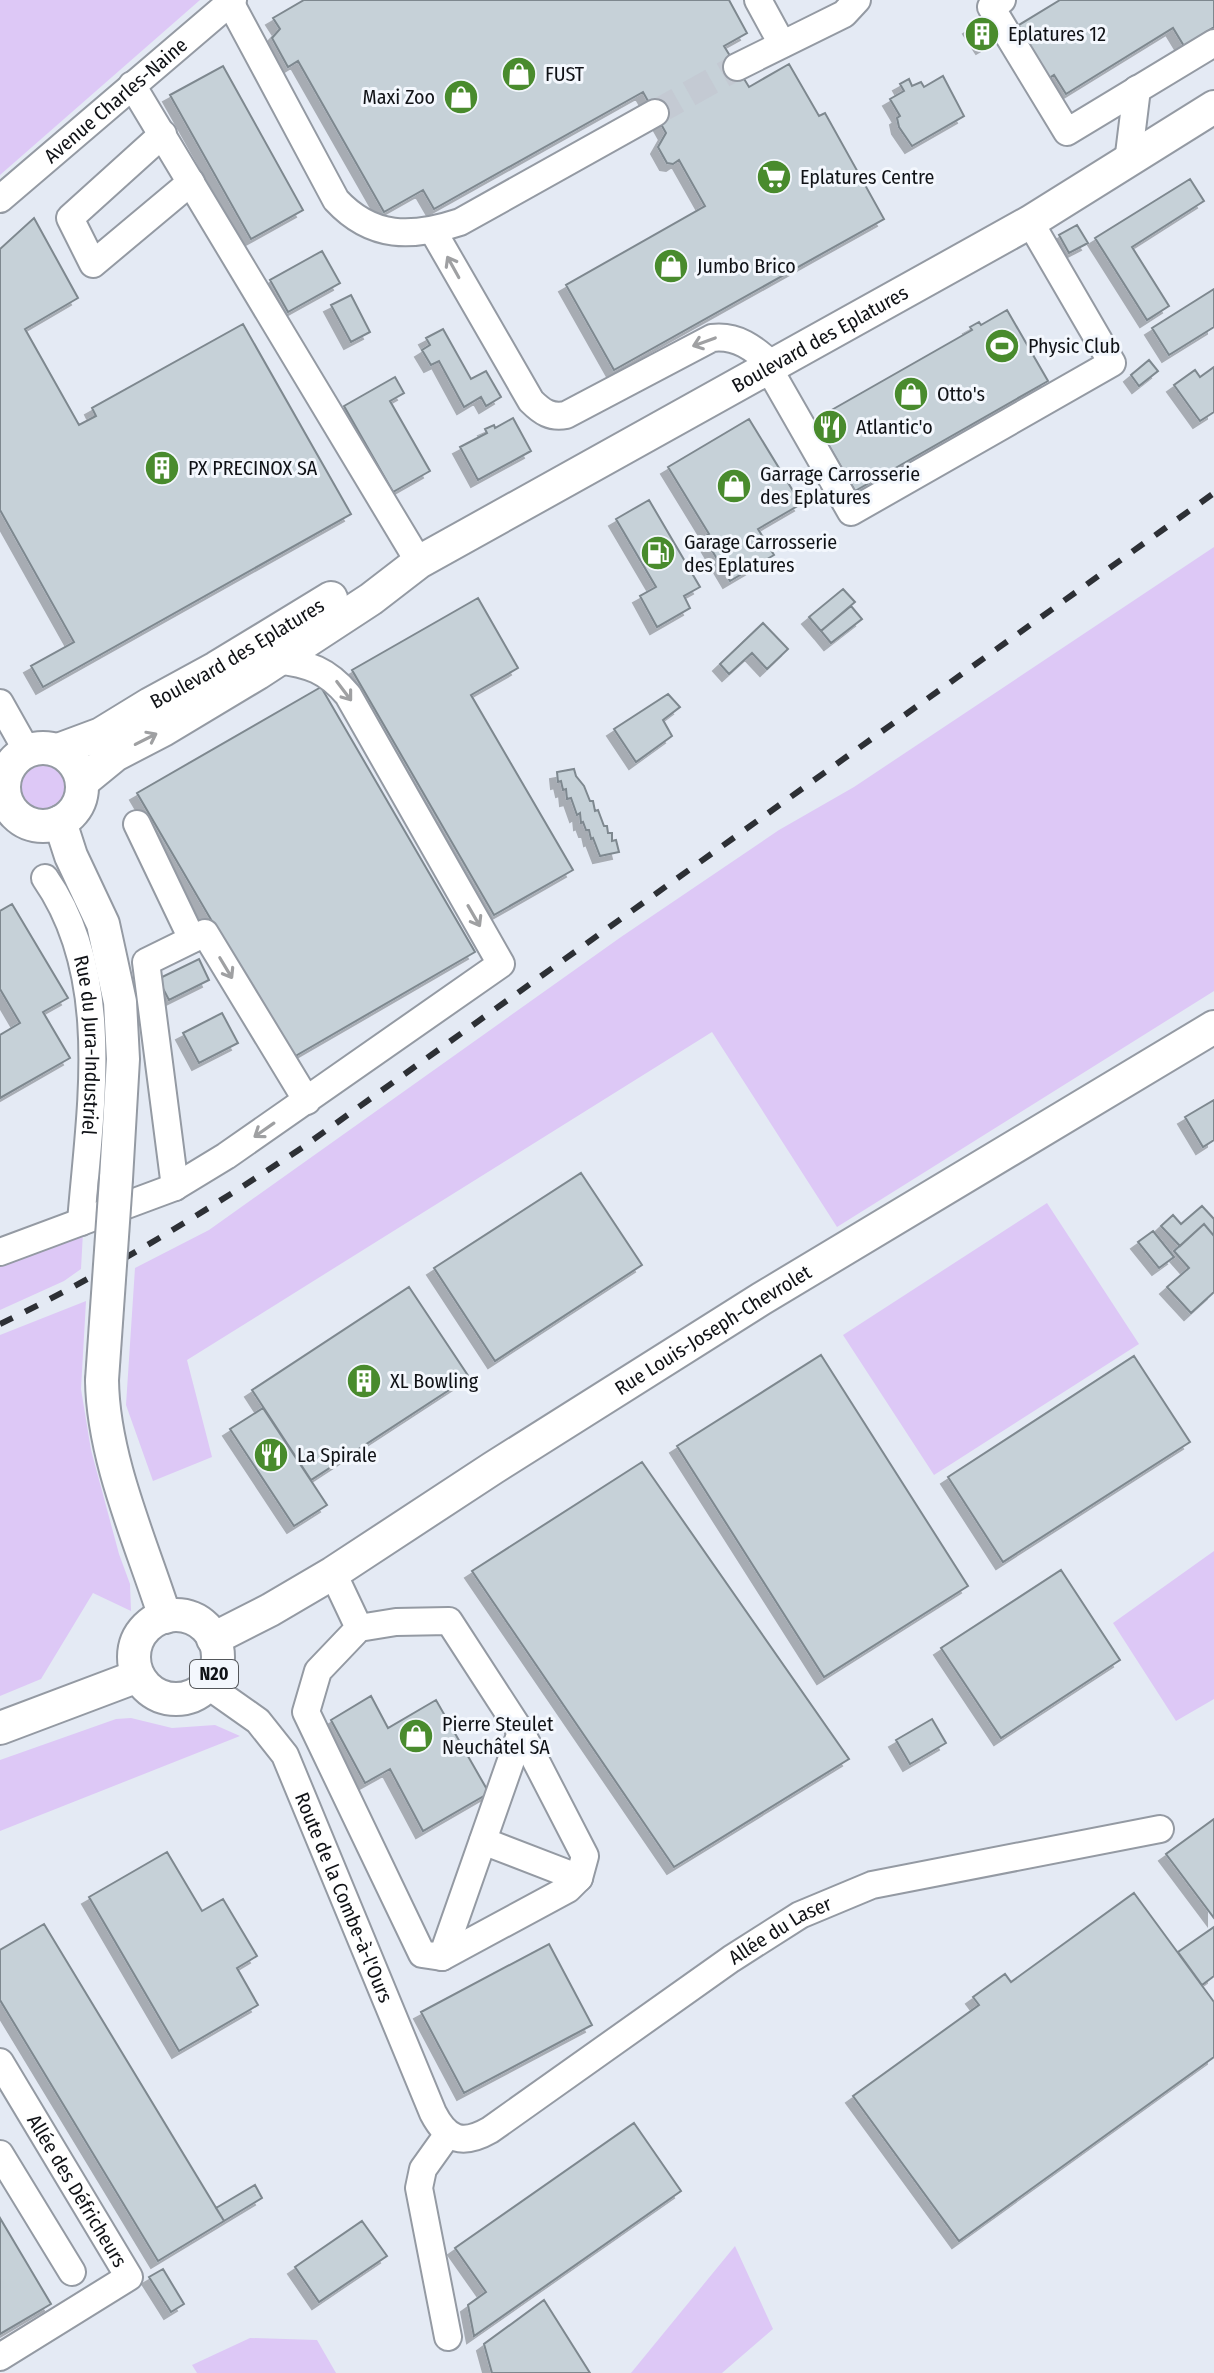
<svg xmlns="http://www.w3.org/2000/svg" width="1214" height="2373" font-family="'Fira Sans Condensed',sans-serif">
<defs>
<filter id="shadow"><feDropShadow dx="-7" dy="7" stdDeviation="0" flood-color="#0004"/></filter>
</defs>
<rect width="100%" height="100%" fill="#e4eaf4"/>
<path fill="#ddc8f6" d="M0,0h200l-200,175z
M1214,547v444l-377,236 -125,-195 -525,328 25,97 -59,24 -27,-76 9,-137 74,-38 412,-293 158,-107 75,-43z
M17 784a25 25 0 1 1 50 0a25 25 0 1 1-50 0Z
M1047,1203l92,141 -205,131 -91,-140z
M83,1232l-2,37 -17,12 -64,29v-49z
M86,1301l-5,88 10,61 28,104 11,30 1,27 -38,-18 -52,86 -41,17v-361z
M1214,1551v148l-38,22 -63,-98z
M131,1718l41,10 43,-3 25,11 -240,95v-71l116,-41z
M735,2246l38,83 -51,44h-91z
M250,2338l67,2 19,33h-139l-5,-8z"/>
<path fill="#c6d1d8" stroke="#7e888f" stroke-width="2" filter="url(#shadow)" d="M304,0h425l18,33 -23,13 25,41 40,-23 30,52 6,-3 59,106 -270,151 -48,-85 139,-79 -26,-46 -6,4 -6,-1 -9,-16 8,-14 -23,-41 -209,117 -11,-19 -39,22 -86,-151 -10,6 -16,-29 8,-9 -7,-11z
M1060,0h154v27l-30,19 -11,-18 -107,66 -12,-19 -8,5 -32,-52z
M981,20l12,21 -10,6 -13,-20z
M223,66l80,144 -52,29 -81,-144z
M943,76l21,40 -52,30 -13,-19 -2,-9 3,-2 -10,-17 14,-8 -4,-7 9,-5 3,7 9,-4 3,5z
M1190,179l14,22 -72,46 37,59 -22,14 -52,-82z
M34,218l44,80 -53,31 54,96 17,-9 -4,-8 151,-84 108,190 -308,173 -12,-21 43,-24 -74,-132v-261z
M1077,225l11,18 -19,10 -10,-18z
M322,251l18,32 -52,29 -18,-32z
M1214,289v38l-45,28 -17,-27z
M351,295l19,37 -19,10 -20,-37z
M1007,310l41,71 -193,110 -41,-71 158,-90 -2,-3 9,-5 2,3z
M443,329l28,50 15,-8 15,26 -15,9 -5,-9 -17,10 -25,-46 -8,4 -9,-15 8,-5 -4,-7z
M1149,360l9,11 -19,15 -8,-11z
M1214,367v45l-14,9 -26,-36 21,-15 5,7z
M395,377l9,16 -14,8 40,70 -37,21 -49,-86z
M513,418l18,33 -53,29 -18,-33 27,-14 -2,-4 9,-4 1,3z
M749,419l52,85 -43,25 16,26 -44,26 -26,-44 5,-3 -41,-67z
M649,500l51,87 -16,9 6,12 -33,19 -17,-31 16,-9 -40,-68z
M843,589l12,13 -34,29 -12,-14z
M478,598l40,70 -47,27 102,175 -79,45 -142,-245z
M851,606l11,13 -31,24 -10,-12z
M763,623l25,26 -21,20 -15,-16 -23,21 -9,-10z
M321,687l154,265 -183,106 -155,-265z
M668,694l12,13 -17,13 9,16 -36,26 -22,-33z
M574,769l2,7 8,10 6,15h3l2,10 3,-1 6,16h3l1,7h4v8l4,-1 3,12 -19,4 -7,-18 -2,1 -2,-9h-3l-3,-8 -2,1 -1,-10 -3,2 -6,-17 -4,1 -1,-10 -3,1 -2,-9 -3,1 -1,-10z
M12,904l56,94 -25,14 27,46 -70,40v-63l20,-12 -20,-34v-78z
M199,959l10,21 -40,20 -11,-21z
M222,1013l16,30 -39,20 -16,-30z
M1214,1100v40l-11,7 -18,-30z
M581,1173l61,92 -147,96 -61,-93z
M1202,1206l12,13v17l-10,-12 -24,22 -19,-20 12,-11 8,9z
M1204,1224l10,12v56l-23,21 -24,-26 22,-19 -15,-17z
M1153,1231l21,26 -15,11 -21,-26z
M409,1287l60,90 -158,103 -59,-90z
M821,1355l147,231 -144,91 -147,-231z
M1134,1356l56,86 -187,120 -55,-85z
M263,1408l64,97 -33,21 -64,-97z
M642,1462l207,297 -175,108 -202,-296z
M1061,1570l59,90 -119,78 -60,-90z
M371,1696l17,32 48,-28 53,93 -66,38 -33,-62 -25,14 -34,-63z
M932,1719l14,24 -36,21 -14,-24z
M1214,1819v99l-48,-64z
M167,1852l35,59 21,-12 34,57 -20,12 21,37 -79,46 -90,-154z
M1134,1893l80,109v55l-255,184 -106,-145 126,-91 -6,-8 32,-23 6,8z
M44,1924l180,297 -66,40 -158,-261v-50z
M1214,1927v49l-12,9 -24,-33z
M549,1944l43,81 -128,68 -43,-81z
M634,2123l47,68 -207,145 -6,-31 18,-13 -31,-44z
M255,2185l7,13 -38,23 -8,-13z
M0,2218l51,86 -51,30z
M362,2221l25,35 -68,46 -24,-35z
M163,2269l21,35 -13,8 -22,-35z
M544,2300l46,73h-98l-8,-29z"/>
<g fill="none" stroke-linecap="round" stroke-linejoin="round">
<path stroke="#c4cad3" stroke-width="26" stroke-dasharray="26 13" stroke-linecap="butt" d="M655,113l82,-46"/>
<g stroke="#949aa3" stroke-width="30">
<g id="minor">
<path d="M758,0l24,44"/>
<path d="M1002,0l-11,7 76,125 147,-89"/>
<path d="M230,2l106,198c36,39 76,38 124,22l195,-109"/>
<path d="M737,67l107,-53 13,-14"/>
<path d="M132,85l287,477"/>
<path d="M163,134l-93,84 23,46 98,-82"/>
<path d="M1128,162l9,-73"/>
<path id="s1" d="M0,199l233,-199"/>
<path d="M433,231l98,170c11,11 20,17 35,14l146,-77c25,-3 42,10 60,27"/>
<path d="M768,367l83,145 261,-149 -82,-141"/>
<path d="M0,703l27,48"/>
<path d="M137,824l55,115"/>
<path id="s2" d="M45,878c69,99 45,231 36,344"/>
<path d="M175,1187l-29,-225 59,-29 102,168"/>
<path d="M0,1252l175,-65 51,-31 275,-192 -153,-269c-21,-25 -39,-31 -71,-35"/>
<path d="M333,1573l26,55 -41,43 -12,41 116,242 20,3 126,-68 11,-11 6,-22 -64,-124 -72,-111 -53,1 -37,6"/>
<path id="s3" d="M207,1685l51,36 27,34 148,358c14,27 29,33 57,17l241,-171 69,-44 72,-30 288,-56"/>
<path d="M483,1841l96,37"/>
<path d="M442,1957l79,-225"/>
<path id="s4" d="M0,2062l129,215 -129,80"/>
<path d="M448,2134l-25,35 -4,19 29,149"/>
<path d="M0,2154l72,118"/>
</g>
</g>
<g stroke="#949aa3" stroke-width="36">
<g id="major">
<circle cx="43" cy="787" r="39"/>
<path id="s5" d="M58,750l43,-16 49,-30 66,-36 115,-70"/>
<path id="s6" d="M82,782l33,-27 48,-25 95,-57 113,-74 48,-37 611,-340 184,-115"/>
<path d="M60,822l11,34 32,68 17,78 3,57 -7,120"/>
<path d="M102,1380c1,79 39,162 63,237"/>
<circle cx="176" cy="1657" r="42"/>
<path id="s7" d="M213,1639l57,-29 63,-37 160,-105 268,-169 453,-272"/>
<path d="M0,1728l138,-52"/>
</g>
</g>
<use href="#minor" stroke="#fff" stroke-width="26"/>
<use href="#major" stroke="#fff" stroke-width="32"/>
<path stroke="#2d3035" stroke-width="6" stroke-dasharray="14 14" stroke-linecap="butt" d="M0,1324c106,-51 205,-112 303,-177l911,-654"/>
<g stroke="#949aa3" stroke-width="36" stroke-linecap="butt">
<path id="major-bridge" d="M102,1380l14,-201"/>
</g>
<use href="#major-bridge" stroke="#fff" stroke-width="32"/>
</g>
<defs><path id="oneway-shaft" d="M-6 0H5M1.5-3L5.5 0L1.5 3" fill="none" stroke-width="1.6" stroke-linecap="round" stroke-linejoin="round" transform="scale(2)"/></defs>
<g stroke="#9fa0a2">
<use href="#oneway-shaft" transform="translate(453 267) rotate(-119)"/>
<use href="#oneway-shaft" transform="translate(704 342) rotate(160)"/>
<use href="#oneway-shaft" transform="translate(344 691) rotate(53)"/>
<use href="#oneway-shaft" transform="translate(146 739) rotate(-27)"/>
<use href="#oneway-shaft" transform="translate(474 916) rotate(60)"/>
<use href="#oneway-shaft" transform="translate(226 968) rotate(59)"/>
<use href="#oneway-shaft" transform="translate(264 1130) rotate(145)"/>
</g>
<defs>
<g id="building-disc" transform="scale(1.8)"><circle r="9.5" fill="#498b2d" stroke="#f3f7fd"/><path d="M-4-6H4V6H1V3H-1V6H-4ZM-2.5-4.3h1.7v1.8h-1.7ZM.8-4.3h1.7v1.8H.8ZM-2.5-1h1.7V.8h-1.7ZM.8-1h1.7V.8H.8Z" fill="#fff"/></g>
<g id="shop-disc" transform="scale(1.8)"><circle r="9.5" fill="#498b2d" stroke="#f3f7fd"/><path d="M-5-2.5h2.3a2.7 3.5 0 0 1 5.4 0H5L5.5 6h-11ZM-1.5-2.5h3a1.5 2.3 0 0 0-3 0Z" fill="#fff"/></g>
<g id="supermarket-disc" transform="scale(1.8)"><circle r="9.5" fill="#498b2d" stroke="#f3f7fd"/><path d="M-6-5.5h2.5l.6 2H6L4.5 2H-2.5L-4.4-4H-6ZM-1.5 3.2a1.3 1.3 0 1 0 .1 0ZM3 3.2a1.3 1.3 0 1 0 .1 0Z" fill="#fff"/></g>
<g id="stadium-disc" transform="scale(1.8)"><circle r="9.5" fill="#498b2d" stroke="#f3f7fd"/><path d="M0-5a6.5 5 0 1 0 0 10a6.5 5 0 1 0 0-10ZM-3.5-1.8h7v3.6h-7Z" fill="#fff"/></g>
<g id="restaurant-disc" transform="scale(1.8)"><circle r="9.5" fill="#498b2d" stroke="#f3f7fd"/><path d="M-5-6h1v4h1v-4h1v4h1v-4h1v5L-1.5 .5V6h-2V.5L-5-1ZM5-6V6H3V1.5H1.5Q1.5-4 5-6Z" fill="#fff"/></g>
<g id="fuel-disc" transform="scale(1.8)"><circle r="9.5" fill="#498b2d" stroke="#f3f7fd"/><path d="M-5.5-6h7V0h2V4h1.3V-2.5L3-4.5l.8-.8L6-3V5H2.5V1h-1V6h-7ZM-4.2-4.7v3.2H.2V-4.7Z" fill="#fff"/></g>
</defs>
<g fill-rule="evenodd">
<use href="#building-disc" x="982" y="34"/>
<use href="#shop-disc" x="519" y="74"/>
<use href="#shop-disc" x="461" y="97"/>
<use href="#supermarket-disc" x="774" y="177"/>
<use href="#shop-disc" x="671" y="266"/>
<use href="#stadium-disc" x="1002" y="346"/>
<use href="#shop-disc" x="911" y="394"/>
<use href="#restaurant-disc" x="830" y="427"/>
<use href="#building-disc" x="162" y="468"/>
<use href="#shop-disc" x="734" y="486"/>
<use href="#fuel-disc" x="658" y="553"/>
<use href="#building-disc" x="364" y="1381"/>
<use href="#restaurant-disc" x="271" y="1455"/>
<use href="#shop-disc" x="416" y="1736"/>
</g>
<g text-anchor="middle" stroke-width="6" stroke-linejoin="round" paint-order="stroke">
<rect fill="#f3f7fd" stroke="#54575b" stroke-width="2" x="190" y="1660" width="48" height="28" rx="6"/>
<g font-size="18" font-weight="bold" fill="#101216">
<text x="214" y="1680">N20</text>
</g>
<g font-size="20" fill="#101216" stroke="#f3f7fd" text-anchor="start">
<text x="1008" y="41">Eplatures 12</text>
<text x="545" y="81">FUST</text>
<text x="435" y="104" text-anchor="end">Maxi Zoo</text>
<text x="800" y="184">Eplatures Centre</text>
<text x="697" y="273">Jumbo Brico</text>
<text x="1028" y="353">Physic Club</text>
<text x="937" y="401">Otto's</text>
<text x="856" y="434">Atlantic'o</text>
<text x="188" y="475">PX PRECINOX SA</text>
<text x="760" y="481">Garrage Carrosserie<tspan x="760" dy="23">des Eplatures</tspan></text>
<text x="684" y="549">Garage Carrosserie<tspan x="684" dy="23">des Eplatures</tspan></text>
<text x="390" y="1388">XL Bowling</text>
<text x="297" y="1462">La Spirale</text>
<text x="442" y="1731">Pierre Steulet<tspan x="442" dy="23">Neuchâtel SA</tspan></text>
</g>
<g font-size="20" fill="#101216" stroke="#f3f7fd">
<text dy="7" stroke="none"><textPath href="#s1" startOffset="152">Avenue Charles-Naine</textPath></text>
<text dy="7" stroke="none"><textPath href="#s6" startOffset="862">Boulevard des Eplatures</textPath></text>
<text dy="7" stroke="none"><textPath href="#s5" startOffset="204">Boulevard des Eplatures</textPath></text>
<text dy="7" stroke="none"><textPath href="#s2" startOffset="176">Rue du Jura-Industriel</textPath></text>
<text dy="7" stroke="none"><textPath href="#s7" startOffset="588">Rue Louis-Joseph-Chevrolet</textPath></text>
<text dy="7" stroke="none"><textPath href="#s3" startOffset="260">Route de la Combe-à-l'Ours</textPath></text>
<text dy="7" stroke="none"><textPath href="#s3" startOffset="916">Allée du Laser</textPath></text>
<text dy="7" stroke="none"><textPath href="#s4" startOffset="150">Allée des Défricheurs</textPath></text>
</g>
</g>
</svg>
